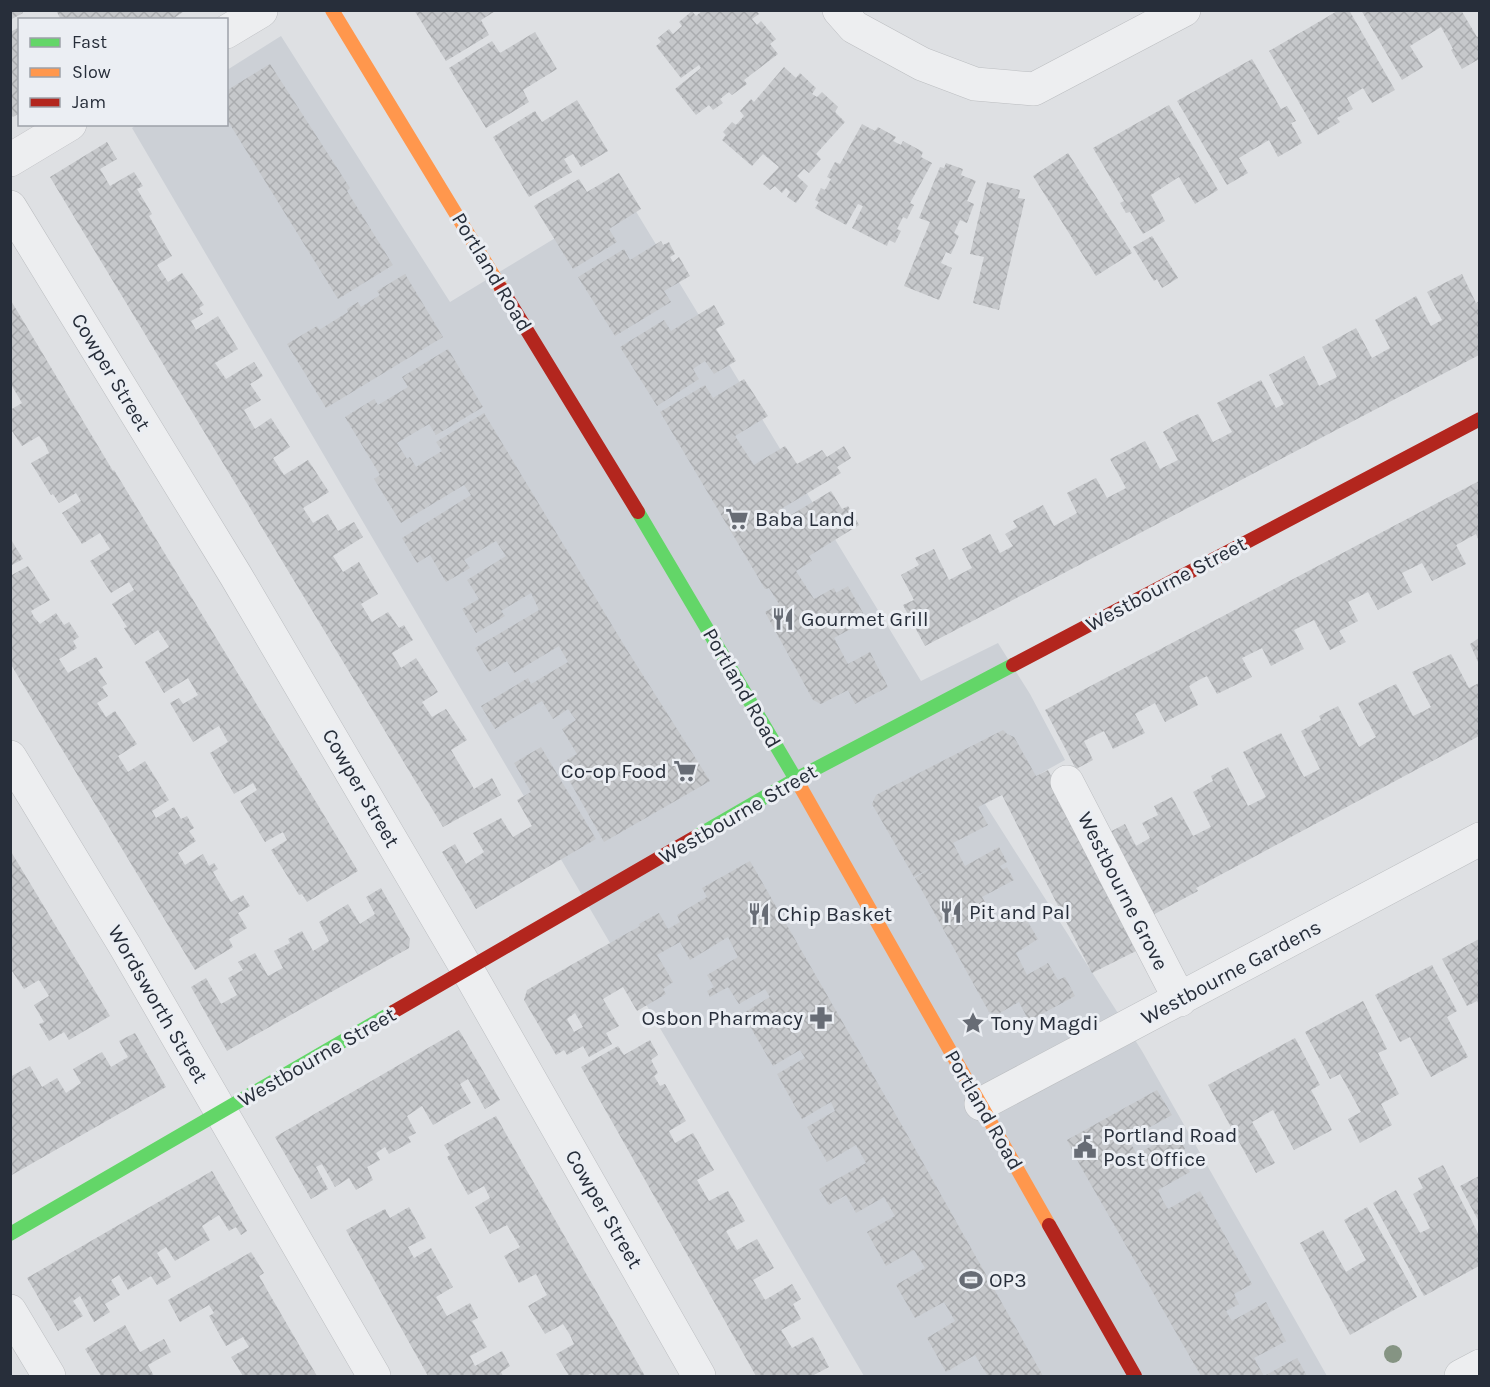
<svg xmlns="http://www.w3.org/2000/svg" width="1490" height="1387" font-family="Karla,sans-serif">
<defs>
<pattern id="building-cross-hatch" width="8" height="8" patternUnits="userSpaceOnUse" patternTransform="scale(1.5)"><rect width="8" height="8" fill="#c6c8cb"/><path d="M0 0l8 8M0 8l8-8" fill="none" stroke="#aaacaf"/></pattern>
</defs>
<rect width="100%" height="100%" fill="#dee0e3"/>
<path fill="#ccd0d6" d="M281,36l169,266 176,-107 295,486 77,-38 32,51 35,66 -80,44 157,247 185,325h-463l-732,-1248 6,-4h88l1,-54z"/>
<path fill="url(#building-cross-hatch)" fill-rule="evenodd" d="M10,10h12l1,3 -13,7z
M56,10h130l-15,10h-110z
M414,10h83l-16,10 8,15 -43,26z
M703,10h53l3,4 -7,5 5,6 4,-4 15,18 -6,5 8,10 -34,26 3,4 -15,11 -3,-3 -9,7 3,4 -10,7 -4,-5 -13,10 -21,-26 26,-21 -2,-3 -18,13 -25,-32 5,-4 -3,-4 11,-9 4,5 9,-8 -3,-4 13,-11 4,5z
M1339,10h10l46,80 -23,13 -9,-15 -16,10 6,11 -16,9 3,4 -22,13 -49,-84z
M1361,10h100l16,27 2,-1v23l-17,10 -11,-19 2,-1 -12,-22 -31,19 13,21 -21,13z
M20,27v86l-7,4 -3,-3v-86l2,3z
M535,32l22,37 -34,21 6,12 -43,26 -37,-60 43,-27 8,12z
M1252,59l29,50 6,-3 9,15 -5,2 11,20 -24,14 -9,-17 -30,18 9,15 -21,12 -50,-84z
M270,64l80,124 -3,3 46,74 -55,34 -112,-181v-27z
M784,67l12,11 4,-5 16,15 -4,6 5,3 5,-5 16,15 -3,5 10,10 -29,32 5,5 -12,14 -5,-4 -7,7 11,10 -12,17 -9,-6 3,-5 -4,-4 -4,5 -7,-7 -5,4 -7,-6 16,-17 -16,-13 -11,12 -30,-26 4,-5 -3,-3 9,-10 4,3 8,-9 -4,-5 11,-12 3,3z
M577,100l31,51 -27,16 -8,-13 -9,5 8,13 -43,25 -36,-60 42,-26 7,11z
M1169,105l49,85 -23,14 -16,-27 -28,18 14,26 -22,13 -13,-22 -4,1 -6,-10 4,-2 -31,-53z
M862,124l13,7 3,-4 18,10 -3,4 8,4 2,-4 20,11 -2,5 11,6 -22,40 4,2 -7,14 -4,-2 -6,12 4,2 -6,12 -6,-3 -2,6 -35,-18 11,-22 -5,-2 -12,21 -31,-17 4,-6 -4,-2 6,-12 4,2 6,-11 -4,-2 8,-15 5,2z
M107,142l10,17 -17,10 10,17 24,-14 9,14 -6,3 15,25 -3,2 23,40 -15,9 11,17 14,-9 22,32 -5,3 4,6 -12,7 5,9 22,-14 20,33 -23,14 11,16 28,-17 9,14 -13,8 11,16 -17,10 11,19 16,-11 19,29 -17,11 11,17 24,-15 21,32 -26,16 10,15 15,-9 10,17 16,-9 9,15 -30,19 10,16 16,-10 19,32 -17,10 11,18 16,-10 11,16 5,-3 9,15 -21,13 9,15 15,-10 22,34 -16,10 10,15 14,-8 21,31 -16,10 23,39 18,-11 9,17 -58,32 -393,-650z
M1068,153l64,100 -36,23 -63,-100z
M946,163l17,6 -2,6 15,6 -9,20 7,3 -7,19 -7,-3 -6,13 5,3 -8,18 -5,-2 -5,11 11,5 -13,32 -35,-14 26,-64 -11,-4 21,-51 4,1z
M619,173l22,36 -32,20 8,13 -44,27 -39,-63 45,-27 8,13z
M987,182l33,8 -2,8 7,1 -26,111 -26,-7 11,-46 -14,-3z
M1152,236l26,42 -16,10 -5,-9 -3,2 -21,-34z
M661,241l2,4 6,-3 6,12 -5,3 3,5 6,-5 11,19 -26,15 7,11 -56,34 -37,-59 46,-28 6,11z
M405,274l38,63 -117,71 -39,-64 30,-18 2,4 29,-18 -1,-3 11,-7 3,5 19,-12 -3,-4z
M1462,274l14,29 3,-2v54l-554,291 -22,-41 11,-5 -13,-25 18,-10 -4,-7 19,-9 15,31 23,-12 -10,-19 28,-15 10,19 13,-7 -8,-12 12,-7 -4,-6 30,-16 11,21 11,-6 12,-7 -10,-20 13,-7 16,-8 11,20 19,-10 -16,-29 18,-9 17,-9 15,28 18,-9 -15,-28 17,-10 18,-8 15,28 19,-10 -15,-29 44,-23 15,28 8,-4 -15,-29 35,-19 15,30 18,-9 -15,-30 34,-19 16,30 18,-10 -15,-28 41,-24 15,30 11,-6 -15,-28z
M10,299l103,172 1,-1 244,401 -51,31 -5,-8 -3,1 -28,-45 16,-10 -4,-8 -18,10 -25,-41 17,-11 -4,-7 -19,11 -24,-41 18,-11 -9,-16 -26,16 -23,-39 9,-5 4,6 15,-9 -10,-17 -24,15 -19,-31 24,-15 -11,-17 -23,15 -11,-17 3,-1 -15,-23 22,-14 -5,-8 -18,11 -21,-32 20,-12 -10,-16 -18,11 -20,-31 19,-12 -5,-8 -17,10 -6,-9 -2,1 -20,-32 18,-10 -4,-9 -6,-8 -17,10 -12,-18v-18l12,-7 -10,-17 -2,1z
M714,305l11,19 -9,5 20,32 -22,13 -9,-13 -12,8 6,10 -42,27 -37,-59 44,-27 7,11z
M448,349l35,58 -47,28 -7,-11 -32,19 10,16 3,-2 6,10 26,-16 -6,-9 48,-29 143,237 83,131 -106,61 -44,-78 17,-10 -15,-25 14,-9 -8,-11 -15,10 -11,-18 -47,28 -14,-23 47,-28 3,6 37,-22 -9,-16 -45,27 -7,-12 -18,11 -14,-24 64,-38 -8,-17 -30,18 4,5 -29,17 -14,-24 17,-10 -12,-19 39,-24 -10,-15 -32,19 6,8 -24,14 -16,-27 -13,8 -15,-25 69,-43 -7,-10 -63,38 -27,-44 6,-4 -35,-58 29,-18 4,6 30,-18 -6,-10z
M744,379l24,37 -33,20 19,29 31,-19 12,18 25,-14 5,7 17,-11 7,12 -14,9 4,6 -60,36 5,9 45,-27 11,18 6,-3 11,19 -50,31 3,5 -16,10 18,28 20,-11 2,5 12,-7 19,34 -33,18 14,26 22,-12 18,35 -33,17 -7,-14 -27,14 -8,-4 -48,-88 14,-8 -10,-16 -4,1 -105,-177 45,-27 8,13z
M1479,481v60l-3,-7 -20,11 10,19 -34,17 -10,-18 -20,10 10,19 -34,18 -10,-18 -20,10 10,19 -19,10 7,11 -16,8 -16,-30 -20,10 10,19 -16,8 -17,9 -9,-18 -20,10 10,19 -35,17 -10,-18 -10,5 -8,5 9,19 -33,17 -10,-19 -20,11 10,19 -32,16 -9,-18 -20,10 9,19 -17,9 -31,-59z
M10,538l13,21 -13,7z
M28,566l22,34 -19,11 3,6 6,7 16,-11 8,12 5,-3 10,15 -6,4 4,7 -18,11 9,14 28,-16 7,11 -5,2 9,14 -5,3 6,9 -11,7 9,14 9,-6 22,33 -19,12 10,16 17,-11 24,39 -17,11 4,7 18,-11 7,12 6,-3 7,12 -5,3 7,10 -18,12 7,12 18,-11 6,12 5,-3 4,6 -5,3 18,30 12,-7 7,11 -12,7 9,15 -18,11 4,8 -38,23 -185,-307v-87z
M1479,638v26l-9,-20z
M1451,654l18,34 10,-5v53l-283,152 2,3 -49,26 -43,-83 19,-10 11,22 14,-8 -8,-15 16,-8 -4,-9 18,-9 21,39 18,-9 -18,-35 20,-11 -2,-5 17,-9 20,39 18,-9 -23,-45 38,-19 23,44 16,-8 -19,-38 20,-11 -2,-4 19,-10 21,41 17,-10 -18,-34 38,-19 17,32 11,-5 7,-4 -19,-35z
M1003,730l4,4 7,3 22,39 12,-6 90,180 -46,23 -90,-178 -24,12 10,18 -35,18 12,23 34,-19 8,15 -7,4 3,4 4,-3 7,13 -32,17 14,24 24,-13 8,14 10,17 -22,14 11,22 21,-12 10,17 7,-3 10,19 -46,25 -10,-19 -21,12 -9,-2 -74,-134 16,-10 -17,9 -42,-73 4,-9z
M541,747l55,92 -120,70 -34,-57 13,-8 11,20 18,-12 -11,-19 28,-15 12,19 19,-11 -15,-26 14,-8 -17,-29z
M10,850l100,166 -41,24 -5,-8 -15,9 -10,-17 5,-2 -10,-17 15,-9 -10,-16 -15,9 -14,-21z
M750,861l154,268 139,247h-60l4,-1 -12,-20 -29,17 -19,-34 28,-17 -11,-19 -29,16 -19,-33 29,-17 -11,-18 -28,16 -19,-34 28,-16 -11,-19 -28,16 -10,-18 -17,10 -10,-16 47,-26 -10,-18 -29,17 -20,-35 28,-16 -4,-9 -29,17 -25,-45 28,-16 -5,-8 -27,16 -25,-43 -6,3 -5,-9 33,-20 -5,-8 -26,15 -11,-17 -18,10 -3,-6 7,-4 -7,-12 31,-18 -10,-20 -38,23 -10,-18 -23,13 16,27 -10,7 3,5 -29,17 -14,-24 -20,12 16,27 -13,7 6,11 -23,13 -6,-11 -16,9 -3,-5 -8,5 -32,-55 3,-10 113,-64 -1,-2 20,-11 9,16 12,-7 -3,-7 30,-18 -5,-9zM575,1013l8,14 -9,5 -7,-13z
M381,888l29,51 -1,9 -182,103 -36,-64 15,-9 15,26 16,-9 -9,-17 15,-8 -5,-8 17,-9 13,23 15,-8 -9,-17 16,-8 -2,-4 14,-8 11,20 16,-10 -10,-19 29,-18 12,20 15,-10 -9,-17z
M1479,939v66l-2,-4 -10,5 -25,-47z
M1432,965l25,46 -10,6 21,40 -37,20 -21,-40 -10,5 -25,-47z
M1363,1001l24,48 -9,4 21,41 -18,10 11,21 -32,18 -12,-24 13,-7 -21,-38 -10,5 -25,-47z
M459,1030l41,70 -15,9 -17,-30 -8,5 11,19 -38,22 -11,-19 -15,10 9,17 -8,4 3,5 -22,12 -4,-7 -9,6 4,7 -13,7 6,13 -17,10 -7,-12 -14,9 -13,-23 -6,3 12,22 -17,10 -36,-62z
M135,1033l31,54 -156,89v-99l20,-11 12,21 15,-9 9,15 15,-10 -8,-14 29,-17 9,15 17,-10 -9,-16z
M1295,1038l25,47 -9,5 21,40 -38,20 -21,-40 -21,12 23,41 -19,10 -48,-88z
M650,1040l8,15 -7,5 7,13 -4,3 6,10 5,-2 21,37 -17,10 6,12 18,-10 21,37 -17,10 12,21 19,-10 17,30 -19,10 5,9 6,10 20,-11 17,29 -21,12 12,20 27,-16 9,15 -8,5 8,15 -20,11 11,18 21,-11 16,30 -17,9h-56l-175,-309 37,-21 6,9z
M1157,1090l15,25 -44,24 9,15 40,-22 8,17 -7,3 12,20 -32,18 4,9 6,10 32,-18 52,93 -18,10 5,10 -13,7 6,10 34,-19 20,39 -32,17 10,18 33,-18 10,18h-106l-119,-207 -15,-29z
M496,1116l27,48 122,212h-50l-3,-3 -6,3h-17l-13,-22 18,-10 -4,-9 -7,-11 -18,10 -17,-28 19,-11 -11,-21 -17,9 -15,-27 16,-9 -13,-22 -17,9 -15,-27 15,-9 -6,-12 -16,9 -21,-38 3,-2 -6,-10z
M1443,1165l36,70v31l-55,30 -51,-93 23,-13 24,43 10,-5 -17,-34 10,-6 -5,-10z
M212,1171l35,60 -6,4 -5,-8 -7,4 -10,-16 -17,11 8,14 -35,21 -9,-14 -9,6 14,24 -14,8 -6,-9 -23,14 -9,-15 -8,5 9,15 -15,9 5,8 -16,10 -14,-26 -7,5 10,15 -25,15 -31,-53z
M1479,1176v46l-19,-36z
M409,1207l17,31 -18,9 6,11 17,-10 22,39 -17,10 11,19 23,-13 8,15 -6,3 15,26 -17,9 5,10 27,-15 8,15 -9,6 2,4h-75l-82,-146 39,-21 5,9z
M1367,1207l50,90 -67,38 -50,-92 23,-13 23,42 8,-5 12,-7 -22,-40z
M251,1252l13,21 -5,3 58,100h-74l-12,-19 18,-10 -6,-10 -17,9 -17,-30 5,-3 -5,-8 -29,17 -12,-22z
M125,1325l15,27 24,-13 7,13 -23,13 6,11h-53l-16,-27z"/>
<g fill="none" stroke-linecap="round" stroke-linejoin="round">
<g stroke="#bcbec1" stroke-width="34">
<path id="street" d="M839,10l15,17 68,37 53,20 59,5 150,-79
M226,32l35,-21
M10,160l60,-36
M10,207l226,369 231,393 232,407
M10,757l115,189 249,430
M1067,782l113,218
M981,1104l499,-265
M10,1311l39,65
M1461,1376l19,-10"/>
</g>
<use href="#street" stroke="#edeef0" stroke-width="33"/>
<path stroke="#63d668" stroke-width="14" d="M638,512l163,276
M697,836l99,-57 217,-114
M10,1234l383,-222"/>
<path stroke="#ff974d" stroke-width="14" d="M332,10l169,278
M801,788l248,437"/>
<path stroke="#b3261e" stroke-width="14" d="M501,288l137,224
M1013,665l467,-246
M393,1012l304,-176
M1049,1225l86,151"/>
</g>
<circle fill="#859483" cx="1393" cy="1354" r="9"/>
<defs>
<g id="supermarket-bare" transform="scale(1.8)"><path d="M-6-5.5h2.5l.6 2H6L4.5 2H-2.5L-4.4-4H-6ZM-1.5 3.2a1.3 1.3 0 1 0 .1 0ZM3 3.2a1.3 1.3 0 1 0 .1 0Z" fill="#676c75" stroke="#ebeef3" stroke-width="2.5" paint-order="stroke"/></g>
<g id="restaurant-bare" transform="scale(1.8)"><path d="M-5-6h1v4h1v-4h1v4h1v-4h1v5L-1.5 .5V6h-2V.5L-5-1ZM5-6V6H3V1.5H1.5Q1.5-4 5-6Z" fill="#676c75" stroke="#ebeef3" stroke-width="2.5" paint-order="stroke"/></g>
<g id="pharmacy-bare" transform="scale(1.8)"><path d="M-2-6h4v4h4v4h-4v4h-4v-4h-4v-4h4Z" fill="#676c75" stroke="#ebeef3" stroke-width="2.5" paint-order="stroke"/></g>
<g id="sight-bare" transform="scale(1.8)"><path d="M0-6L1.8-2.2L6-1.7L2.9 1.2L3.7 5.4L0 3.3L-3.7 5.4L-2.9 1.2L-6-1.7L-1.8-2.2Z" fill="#676c75" stroke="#ebeef3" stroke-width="2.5" paint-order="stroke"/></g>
<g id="civic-bare" transform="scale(1.8)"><path d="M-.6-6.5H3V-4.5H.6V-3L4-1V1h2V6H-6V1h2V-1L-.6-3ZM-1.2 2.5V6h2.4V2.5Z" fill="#676c75" stroke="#ebeef3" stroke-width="2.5" paint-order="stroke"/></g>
<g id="stadium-bare" transform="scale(1.8)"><path d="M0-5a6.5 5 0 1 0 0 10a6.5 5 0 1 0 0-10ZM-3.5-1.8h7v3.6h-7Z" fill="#676c75" stroke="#ebeef3" stroke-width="2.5" paint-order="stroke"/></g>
</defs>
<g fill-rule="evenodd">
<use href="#supermarket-bare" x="737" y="519"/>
<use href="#restaurant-bare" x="783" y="619"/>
<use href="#supermarket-bare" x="685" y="771"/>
<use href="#restaurant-bare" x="951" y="912"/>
<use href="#restaurant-bare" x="759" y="914"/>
<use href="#pharmacy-bare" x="821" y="1018"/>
<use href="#sight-bare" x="973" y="1023"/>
<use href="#civic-bare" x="1085" y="1147"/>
<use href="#stadium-bare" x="971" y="1280"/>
</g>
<g text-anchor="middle" stroke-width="6" stroke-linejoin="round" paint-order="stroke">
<g font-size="21" fill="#272e3a" stroke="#ebeef3">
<text transform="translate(492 272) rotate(59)" y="7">Portland Road</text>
<text transform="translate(111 372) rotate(59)" y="7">Cowper Street</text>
<text transform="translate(1166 584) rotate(-28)" y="7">Westbourne Street</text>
<text transform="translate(742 688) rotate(60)" y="7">Portland Road</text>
<text transform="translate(361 788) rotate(60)" y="7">Cowper Street</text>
<text transform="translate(738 814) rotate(-30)" y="7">Westbourne Street</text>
<text transform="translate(1123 891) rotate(63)" y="7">Westbourne Grove</text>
<text transform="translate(1231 972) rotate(-28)" y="7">Westbourne Gardens</text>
<text transform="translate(158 1004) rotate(60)" y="7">Wordsworth Street</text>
<text transform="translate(317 1057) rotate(-30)" y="7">Westbourne Street</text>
<text transform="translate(984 1110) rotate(60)" y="7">Portland Road</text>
<text transform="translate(604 1209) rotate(60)" y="7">Cowper Street</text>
</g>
<g font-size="21" fill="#272e3a" stroke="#ebeef3" text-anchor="start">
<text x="755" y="526">Baba Land</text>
<text x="801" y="626">Gourmet Grill</text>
<text x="667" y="778" text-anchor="end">Co-op Food</text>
<text x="969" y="919">Pit and Pal</text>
<text x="777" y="921">Chip Basket</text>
<text x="803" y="1025" text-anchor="end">Osbon Pharmacy</text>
<text x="991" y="1030">Tony Magdi</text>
<text x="1103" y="1142">Portland Road<tspan x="1103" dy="24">Post Office</tspan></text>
<text x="989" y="1287">OP3</text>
</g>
</g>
<rect width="1490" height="1387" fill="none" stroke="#272e3a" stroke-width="24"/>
<rect x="18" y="18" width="210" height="108" fill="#ebeef3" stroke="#9da1a9" stroke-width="1.5"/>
<rect x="30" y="38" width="30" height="9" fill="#63d668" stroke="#9da1a9" stroke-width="1.5"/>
<text x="72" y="48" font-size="18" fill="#272e3a">Fast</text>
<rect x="30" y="68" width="30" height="9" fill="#ff974d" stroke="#9da1a9" stroke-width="1.5"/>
<text x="72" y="78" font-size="18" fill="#272e3a">Slow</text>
<rect x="30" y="98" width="30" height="9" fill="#b3261e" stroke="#9da1a9" stroke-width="1.5"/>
<text x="72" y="108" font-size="18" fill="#272e3a">Jam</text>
</svg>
